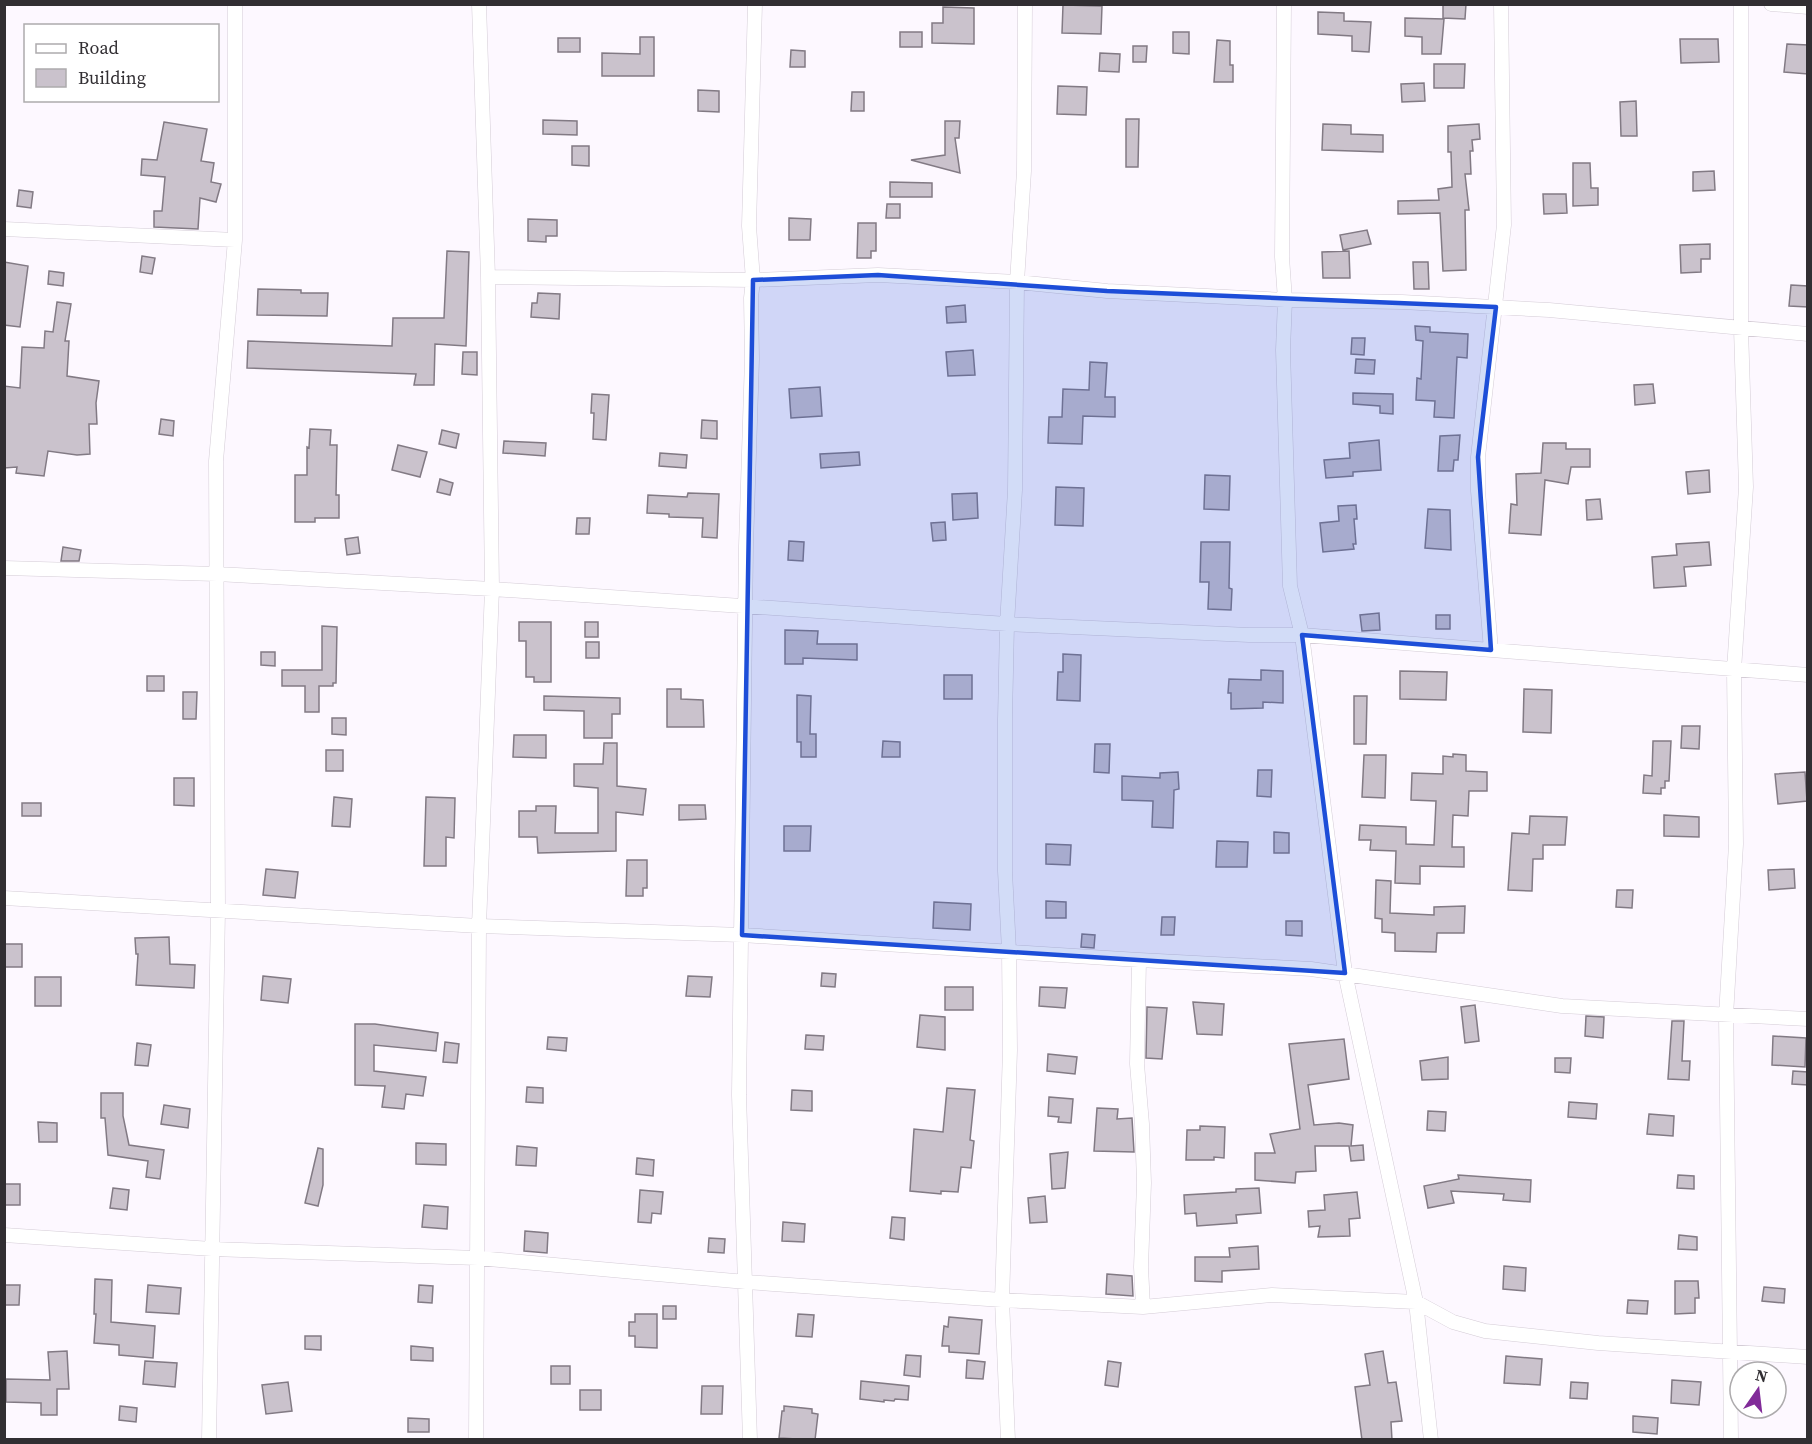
<svg xmlns="http://www.w3.org/2000/svg" width="1812" height="1444" font-family="'Source Serif 4',serif">
<rect width="100%" height="100%" fill="#fdf8ff"/>
<path fill="#cac2cc" stroke="#827a84" stroke-width="1.5" d="M1443,4h23l-1,15 -22,-1z
M1063,5l39,1 -1,28 -39,-1z
M943,7l31,1v36l-42,-1v-20h11z
M1318,12l26,1v8l27,1 -2,30 -17,-1v-15l-34,-2z
M1405,18l39,1 -3,35h-19v-17l-17,-1z
M900,32h22v15h-22z
M1173,32h16v22l-16,-1z
M640,37h14v39h-52v-23l38,1z
M558,38h22v14h-22z
M1680,39h38l1,23 -38,1z
M1217,40l13,1v24h3v17h-19z
M1787,44l21,1v29l-24,-2z
M1133,46h14l-1,16h-13z
M791,50l14,1v16h-15z
M1100,53l20,1 -1,18 -20,-1z
M1434,64h31l-1,24h-30z
M1424,83l1,18 -23,1 -1,-18z
M1058,86l29,1 -1,28 -29,-1z
M698,90l21,1v21l-21,-1z
M852,92h12v19h-13z
M1636,101l1,35h-16l-1,-34z
M1126,119h13l-1,48h-12z
M543,120l34,1v14l-34,-1z
M945,121h15l-1,17h-4l5,35 -49,-13 34,-5z
M164,122l43,7 -6,32 13,2 -3,19 10,2 -5,18 -16,-4 -2,31 -44,-2v-16h8l3,-34 -24,-2 1,-16 15,1z
M1323,124l28,1v9l32,1v17l-61,-2z
M1479,124l1,15 -8,1 1,11h-3l1,23h-6l4,36h-4l1,60 -23,1 -3,-58 -42,1v-13l41,-1 -1,-11 14,-2 -1,-35h-3v-26z
M572,146h17v20l-17,-1z
M1573,163h17l1,25h7v17l-25,1z
M1714,171l1,19 -22,1v-19z
M890,182l42,1v14h-42z
M19,190l14,2 -2,16 -14,-2z
M1543,194h23l1,19 -23,1z
M887,204h13v14h-14z
M789,218l22,1 -1,21h-21z
M528,219l29,1v16h-11v6l-18,-1z
M858,223h18v28h-5v7h-14z
M1367,230l4,14 -28,6 -3,-15z
M1710,244v15h-9v13l-20,1 -1,-28z
M447,251l22,1 -3,94 -31,-2 -1,41h-20l2,-11 -169,-6 1,-27 144,5 1,-28h51z
M1349,251l1,27h-27l-1,-26z
M142,256l13,2 -3,16 -12,-2z
M4,262l24,4 -8,61 -16,-2z
M1413,262h15l1,27h-15z
M49,271l15,2 -1,13 -15,-2z
M1791,285l17,1v21l-19,-1z
M258,289l43,1v3h27l-1,23 -70,-1z
M538,293l22,1 -1,25 -28,-2 1,-14h5z
M57,302l14,2 -6,37h4l-2,35 32,5 -3,22 1,21h-8l1,30 -13,1 -29,-4 -4,25 -28,-3 1,-6 -13,1v-82l16,2 2,-41 22,1 1,-17 8,1z
M965,305l1,17 -19,1 -1,-16z
M1415,326l15,1v5l38,2 -1,24 -10,-1 -3,61 -20,-1 1,-16 -19,-1 1,-22 4,1 2,-38 -7,-1z
M1352,338h13l-1,17 -13,-1z
M973,350l2,25 -27,1 -2,-24z
M463,352h14v23l-15,-1z
M1356,359l19,1 -1,14 -19,-1z
M1090,362l17,1 -2,34h10v20l-32,-1 -1,28 -34,-1 1,-26h13l1,-28 26,1z
M1653,384l2,19 -20,2 -1,-20z
M820,387l2,29 -31,2 -2,-29z
M1353,393l40,1v20l-13,-1v-7l-27,-2z
M592,394l17,1 -3,45 -13,-1 1,-26h-3z
M161,419l13,2 -1,15 -14,-2z
M702,420l15,1v18l-16,-1z
M310,429l21,1 -1,15h7l-1,50h3v23h-24v4h-20v-47h12v-28l2,1z
M442,430l17,4 -3,14 -17,-4z
M1460,435l-2,25h-4l-1,11h-15l2,-35z
M1379,440l2,30 -28,2v4l-27,2 -2,-18 26,-2 -1,-15z
M504,441l42,2 -1,13 -42,-3z
M1543,443h23v6h24v18h-19l-3,17 -23,-4 -4,55 -32,-2 2,-29 6,1 -1,-31 25,-1z
M398,445l29,7 -7,25 -28,-7z
M859,452l1,13 -39,3 -1,-14z
M660,453l27,2 -1,13 -27,-2z
M1709,470l1,22 -22,2 -2,-22z
M1205,475l25,1 -1,34 -25,-1z
M440,479l13,4 -3,12 -13,-3z
M1056,487l28,1 -1,38 -28,-1z
M688,493l31,1 -2,44 -15,-1 1,-19 -34,-1v-3l-22,-1 1,-18 39,2z
M977,493l1,25 -25,2 -1,-26z
M1600,499l2,20 -15,1 -1,-20z
M1356,505l1,14h-3l2,25h-3l1,5 -31,3 -3,-29 19,-2 -1,-15z
M1428,509l22,1 1,40 -26,-2z
M577,518h13l-1,16h-13z
M945,522l1,18 -13,1 -2,-18z
M358,537l2,16 -13,2 -2,-16z
M789,541l15,1 -1,19 -15,-1z
M1201,542h29l-1,46 3,1 -1,21 -23,-1 1,-27h-9z
M1709,542l2,23 -27,2 2,19 -32,2 -2,-31 25,-2 -1,-11z
M63,547l18,3 -2,11h-18z
M1379,613l1,17 -18,1 -2,-16z
M1436,615h14v14h-14z
M519,622h32v60h-17v-5h-8v-36h-7z
M585,622h13v15h-13z
M322,626l15,1 -1,56h-3v3h-14v26h-14v-26h-23v-16h40z
M785,630l33,1 -1,13h40v16l-54,-2v6h-18z
M586,642h13v16h-13z
M261,652h14v14l-14,-1z
M1063,654l18,1 -1,46 -23,-1 1,-28h5z
M1261,670l22,1v32l-20,-1v6l-32,1v-16h-3l1,-14 32,1z
M1400,671l47,1 -1,28 -46,-1z
M944,675h28v24h-28z
M147,676h17v15h-17z
M667,689h14v10l22,1 1,27h-37z
M1524,689l28,1 -1,43 -28,-1z
M183,692h14l-1,27h-13z
M797,695l14,1 -1,38h6v23h-15v-15h-4z
M544,696l76,2v16h-8v24h-28v-27l-40,-1z
M1354,696h13l-1,48h-12z
M332,718h14v17l-14,-1z
M1682,726h18l-1,23 -18,-1z
M514,735h32v23l-33,-1z
M883,741l17,1v15h-18z
M1653,741h18l-2,40h-4v7h-4v6l-18,-1 1,-18 8,1z
M604,743h13v43l29,3 -3,26 -27,-3v39l-78,2 -1,-16h-18v-26h17v-5h20l-1,27h43v-45l-24,-2v-22h29z
M1095,744h15l-1,29 -15,-1z
M326,750h17v21h-17z
M1453,754l13,1v16l21,1v19h-18l-1,25 -15,-1 -1,32h12v20l-44,-1v18l-25,-1 1,-32 -26,-1 1,-10h-12l1,-15 46,2v17l28,1 2,-44 -25,-1 1,-27 31,1v-18l10,1z
M1364,755h22l-1,43 -23,-1z
M1258,770h14l-1,27 -14,-1z
M1178,772l1,17 -5,1 -1,38 -21,-1 1,-26 -31,-1v-24l38,2v-5z
M1805,772l2,29 -29,3 -3,-30z
M174,778h20v28l-20,-1z
M334,797l18,2 -2,28 -18,-1z
M426,797l29,1 -1,40 -8,-1v29h-22z
M22,803h19v13h-19z
M679,805h26l1,14 -27,1z
M1664,815l35,2v20l-35,-1z
M1530,816l37,1 -2,28h-22v14h-10l-1,32 -24,-1 4,-57 17,1z
M784,826h27l-1,25h-26z
M1274,832l15,1v20h-15z
M1217,841l31,1 -1,25h-31z
M1046,844l25,1 -1,20 -24,-1z
M627,860h20v28h-4v8h-17z
M266,869l32,3 -3,26 -32,-3z
M1794,869l1,19 -26,2 -1,-20z
M1376,880l15,1 -1,32 44,2v-8l31,-1 -1,27h-27l-1,19 -41,-1v-18l-13,-1v-13l-7,-1z
M1617,890h16l-1,18 -16,-1z
M1046,901l20,1v16h-20z
M934,902l37,2 -1,26 -37,-2z
M1162,917h13l-1,18h-13z
M1286,921h16v15l-16,-1z
M1082,934l13,1 -1,13 -13,-1z
M169,937l1,27 25,1 -1,23 -58,-3 2,-31h-2l-1,-16z
M4,944h18v23h-18z
M822,973l14,1 -1,13 -14,-1z
M263,976l28,3 -3,24 -27,-3z
M688,976l24,1 -2,20 -24,-1z
M35,977h26v29h-26z
M945,987h28v23h-28z
M1040,987l27,1 -2,20 -26,-2z
M1193,1002l31,2 -2,31 -25,-1z
M1475,1005l4,36 -14,2 -4,-36z
M1147,1007l20,1 -5,51 -16,-1z
M920,1015l25,2v33l-28,-3z
M1586,1016l18,1 -1,21 -18,-2z
M1672,1021h12l-2,40h8l-1,19 -21,-1z
M355,1024h20l63,9 -2,18 -62,-6v26l52,6 -3,19 -17,-2 -2,15 -22,-2 3,-21 -30,-1z
M806,1035l18,1 -1,14 -18,-1z
M1773,1036l33,2 -1,29 -33,-2z
M548,1037l19,1 -1,13 -19,-2z
M1344,1039l5,40 -41,6 6,40 25,-2 14,2 -2,21 12,-1 1,15 -13,1 -2,-15h-34l1,25 -20,1 -1,11 -40,-3v-27h20l-5,-19 30,-5 -11,-85z
M445,1042l14,2 -2,19 -14,-1z
M137,1043l14,2 -3,21 -13,-1z
M1048,1054l29,3 -2,17 -28,-3z
M1448,1057v22l-26,1 -2,-19z
M1555,1058h16l-1,15 -15,-1z
M1793,1071l15,1v13l-16,-1z
M527,1087l16,1v15l-17,-1z
M947,1088l28,2 -5,50 4,1 -3,27 -10,-1 -3,25 -17,-1v3l-31,-3 4,-62 29,3z
M792,1090l20,1v20l-21,-1z
M101,1093h22v23l6,29 35,5 -4,29 -14,-2 2,-16 -40,-6 -3,-37h-4z
M1049,1097l24,2 -2,24 -13,-1 1,-5 -11,-1z
M1569,1102l28,2 -1,15 -28,-2z
M164,1105l26,4 -2,19 -27,-4z
M1097,1108l21,1 -1,10 15,-1 2,34 -40,-1z
M1428,1111l18,1 -1,19 -18,-1z
M1649,1114l25,2 -1,20 -26,-2z
M38,1122l19,1v19h-18z
M1200,1126l25,1 -1,31 -10,-1v3h-28l1,-30h13z
M416,1143l30,1v21l-30,-1z
M517,1146l20,2 -1,18 -20,-1z
M318,1148l5,1v36l-5,21 -13,-3z
M1068,1152l-3,36 -13,1 -2,-35z
M637,1158l17,2 -1,16 -17,-2z
M1458,1175l73,5 -1,22 -27,-2 1,-6 -53,-3 3,12 -26,5 -4,-22 35,-7z
M1678,1175l16,1v13l-17,-1z
M4,1184h16v21h-16z
M113,1188l16,2 -2,20 -17,-2z
M1259,1188l2,25 -25,2 1,8 -40,3 -1,-13 -11,1 -1,-19 52,-3v-3z
M640,1190l23,2 -2,22 -9,-1 -1,10 -13,-1z
M1357,1192l3,26 -11,1 1,17 -32,1 2,-11 -11,1 -1,-16 17,-1 -1,-15z
M1045,1196l2,26 -17,1 -2,-25z
M424,1205l24,2 -1,22 -25,-2z
M892,1217l13,1 -1,22 -14,-2z
M783,1222l22,2 -1,18 -22,-1z
M525,1231l23,2 -1,20 -23,-2z
M1679,1235l18,2v13l-19,-1z
M709,1238l16,1 -1,14 -16,-1z
M1258,1246l1,23 -37,2v11l-27,-1v-24h35l-1,-9z
M1504,1266l22,2 -1,23 -22,-2z
M1107,1274l25,2 1,20 -27,-2z
M95,1279l17,1 -1,42 44,4 -2,32 -34,-3v-10l-25,-2 2,-29h-2z
M1675,1281h23l1,17h-4v15l-20,1z
M5,1285h15l-1,20h-14z
M148,1285l33,3 -2,26 -33,-2z
M419,1285l14,1 -1,17 -14,-1z
M1764,1287l21,2 -1,14 -22,-2z
M1628,1300l20,1 -1,13 -20,-1z
M663,1306h13v13h-13z
M635,1314h22v34l-22,-1v-11h-6v-14h6z
M798,1314l16,1 -2,22 -16,-1z
M949,1317l33,3 -3,34 -30,-2v-6h-7l2,-20 4,1z
M305,1336h16v14l-16,-1z
M411,1346l22,2v13l-22,-1z
M67,1351l2,38h-12v26h-16v-12l-35,-1v-23l44,1 -2,-28z
M1383,1351l5,32 8,-1 6,39 -11,1 1,18h-30l-7,-53 15,-2 -5,-31z
M906,1355l15,1 -1,21 -16,-2z
M1506,1356l36,3 -2,26 -36,-2z
M967,1360l18,2 -2,17 -17,-1z
M145,1361l32,2 -2,24 -32,-3z
M1108,1361l13,2 -3,24 -13,-2z
M551,1366h19v18h-19z
M1672,1380l29,2 -2,23 -28,-2z
M861,1381l48,5 -1,14 -13,-1 -1,2 -10,-1v2l-24,-3z
M288,1382l4,29 -26,3 -4,-29z
M1571,1382l17,1 -1,16 -17,-1z
M702,1386h21l-1,28h-21z
M580,1390h21v20h-21z
M120,1406l17,2 -1,14 -17,-2z
M784,1406l28,3v4l6,1 -3,26 -36,-2 3,-27h2z
M1633,1416l25,2 -1,16 -24,-2z
M408,1418l21,1v13h-21z"/>
<g fill="none" stroke-linecap="round" stroke-linejoin="round">
<g stroke="#d4ccd6" stroke-width="15">
<path id="minor" d="M1284,4l-2,253 3,43 -2,50 7,236 12,49 43,338 71,329 15,138
M1771,4l37,3
M4,229l231,11
M488,277l265,3 125,-5 139,7 90,9 178,9 117,2 147,8 259,24
M4,568l213,6 275,15 515,35 242,11h53l506,40
M1491,650l-13,-159v-34l26,-232 -3,-221
M4,898l475,28 263,9 397,25 172,9 251,37 246,13
M1139,960l-2,104 5,60 2,59 -3,84 2,40
M4,1235l208,14 266,9 268,24 256,18 141,7 129,-12 144,7 37,20 32,9 113,12 210,14
M209,1440l9,-530 -2,-449 19,-221v-236
M476,1440l3,-514 13,-337 -4,-312 -9,-273
M750,1440l-11,-345 7,-549 6,-187 -1,-61 2,-18 -4,-54 6,-222
M1008,1440l-6,-140 8,-250 -1,-99 -4,-80v-152l2,-95 8,-134 2,-208 7,-111 1,-167
M1731,1440l-5,-424 10,-172 -2,-174 12,-183 -5,-158v-325"/>
</g>
<use href="#minor" stroke="#fff" stroke-width="14"/>
</g>
<path fill="#1d4ed8" fill-opacity="0.2" stroke="#1d4ed8" stroke-width="4.5" stroke-linejoin="round" d="M878,275l229,16 389,16 -18,150 13,193 -189,-15 43,338 -603,-38 11,-655z"/>
<rect width="1812" height="1444" fill="none" stroke="#312e32" stroke-width="12"/>
<rect x="24" y="24" width="195" height="78" fill="#ffffff" stroke="#adabad" stroke-width="1.5"/>
<rect x="36" y="44" width="30" height="9" fill="#ffffff" stroke="#adabad" stroke-width="1.5"/>
<text x="78" y="54" font-size="18" fill="#312e32">Road</text>
<rect x="36" y="69" width="30" height="18" fill="#cac2cc" stroke="#adabad" stroke-width="1.5"/>
<text x="78" y="84" font-size="18" fill="#312e32">Building</text>
<g transform="translate(1758 1390) rotate(14)"><circle r="28" fill="#ffffff" stroke="#adabad" stroke-width="1.5"/>
<path d="M0-4.5L10 22L0 15L-10 22Z" fill="#812b99"/>
<text y="-9" font-size="16" font-weight="bold" text-anchor="middle" fill="#312e32">N</text>
</g>
</svg>
